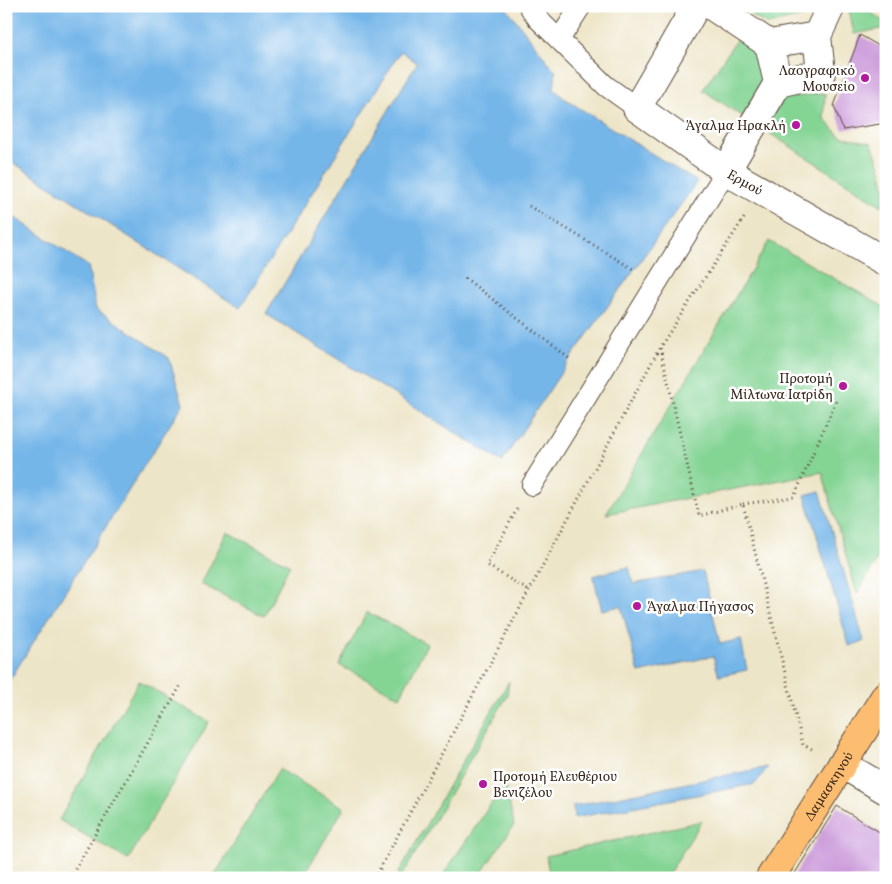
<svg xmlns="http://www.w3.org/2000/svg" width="892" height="884" font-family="Vollkorn,serif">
<rect width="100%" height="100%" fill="#fff"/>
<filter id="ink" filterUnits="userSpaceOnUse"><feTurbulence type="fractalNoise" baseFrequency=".02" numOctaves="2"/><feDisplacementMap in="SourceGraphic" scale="10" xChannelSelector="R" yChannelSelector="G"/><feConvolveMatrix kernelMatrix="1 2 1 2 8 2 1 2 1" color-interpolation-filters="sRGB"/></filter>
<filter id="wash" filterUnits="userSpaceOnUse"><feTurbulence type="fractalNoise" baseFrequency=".0096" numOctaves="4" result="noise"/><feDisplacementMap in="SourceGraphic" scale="20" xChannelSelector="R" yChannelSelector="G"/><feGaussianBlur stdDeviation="1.12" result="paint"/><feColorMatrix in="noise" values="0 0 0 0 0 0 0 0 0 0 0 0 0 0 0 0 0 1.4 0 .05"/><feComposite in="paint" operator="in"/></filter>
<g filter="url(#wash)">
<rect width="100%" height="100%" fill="#ede5c7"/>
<path fill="#84d494" stroke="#607f59" d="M758,6h62l-3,7 -49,12 -16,-9z
M848,6h13l25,17v5l-32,6z
M740,34l17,9 8,45 -19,31 -43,-29z
M825,93l-1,25 16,18 32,7c5,17 20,47 10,63l-119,-77 21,-31z
M769,241l117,67v236l-29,50 -35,-122 -216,42z
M227,532l63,33 -26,51 -63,-32z
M367,612l60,32 -27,53 -61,-32z
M139,681l70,41 -81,138 -69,-40z
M509,681l-2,15 -105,180 -4,-2z
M279,769l65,39 -42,70h-89z
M505,783l9,42 -36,53h-37z
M702,821l-36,57h-116l-4,-22z"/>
<path fill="#74b6e9" stroke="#587084" d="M6,6h499l51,66 -2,17 11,10 132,83 -127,177 -68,103 -236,-148 151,-251 -16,-12 -161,257 -234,-150z
M6,212l82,54 8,43 73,49 14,46 -177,282z
M820,491l44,150 -15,5 -44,-151z
M629,567l4,17 70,-13 17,73 21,-5 6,31 -28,6 -6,-20 -74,17 -18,-67 -19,4 -9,-34z
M768,767l-13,17 -181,34 -1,-12z"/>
<g id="blocks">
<path fill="#c995d9" d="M860,35l26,15v73l-43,7 -9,-24z
M837,806l49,30v42h-94z"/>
</g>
</g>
<g filter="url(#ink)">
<use href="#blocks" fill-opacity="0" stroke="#564637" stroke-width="1"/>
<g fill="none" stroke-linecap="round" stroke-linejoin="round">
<g stroke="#564637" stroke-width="22">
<path id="service" d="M529,6l9,13 68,67 31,22
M559,40l22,-34
M532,485l194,-314"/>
</g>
<g stroke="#564637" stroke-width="30">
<path id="pedestrian" d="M712,6l57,38
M817,36l-48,8 9,39 43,-10 -4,-37 14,-30
M726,171l52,-88
M842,764l44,26"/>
</g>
<g stroke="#564637" stroke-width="30">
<g id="minor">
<path id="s1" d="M696,6l-59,102 89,63 160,91"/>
</g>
</g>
<g stroke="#564637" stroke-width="30">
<g id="primary">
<path id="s2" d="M770,878l116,-183"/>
</g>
</g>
<path stroke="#564637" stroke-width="3" stroke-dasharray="1 4" stroke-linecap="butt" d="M529,206l104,63
M744,218l-84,129 39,169 44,-12 60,241 9,4
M465,278l105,81
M743,504l51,-7 42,-96
M517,509l-30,56 42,26
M70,878l111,-193
M375,878l285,-531"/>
<use href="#service" stroke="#fff" stroke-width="20"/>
<use href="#pedestrian" stroke="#fff" stroke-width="28"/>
<use href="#minor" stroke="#fff" stroke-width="28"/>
<use href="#primary" stroke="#fdbd6f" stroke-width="28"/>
</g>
</g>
<g fill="#b5179e" stroke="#fff" stroke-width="2">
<circle cx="865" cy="78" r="5"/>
<circle cx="796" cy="125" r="5"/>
<circle cx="843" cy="386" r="5"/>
<circle cx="637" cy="606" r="5"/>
<circle cx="483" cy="784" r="5"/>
</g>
<g text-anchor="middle" stroke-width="5" stroke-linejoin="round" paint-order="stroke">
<g font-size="14" fill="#3b2a1e" stroke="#fff" text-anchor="end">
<text x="855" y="75">Λαογραφικό<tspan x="855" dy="16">Μουσείο</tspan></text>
<text x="786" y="130">Άγαλμα Ηρακλή</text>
<text x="833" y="383">Προτομή<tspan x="833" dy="16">Μίλτωνα Ιατρίδη</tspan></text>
<text x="647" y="611" text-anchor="start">Άγαλμα Πήγασος</text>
<text x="493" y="781" text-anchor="start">Προτομή Ελευθέριου<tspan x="493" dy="16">Βενιζέλου</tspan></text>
</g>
<g font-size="14" fill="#3b2a1e" stroke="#fff">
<text dy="5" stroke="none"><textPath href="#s1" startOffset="249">Ερμού</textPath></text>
<text dy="5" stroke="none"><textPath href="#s2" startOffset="109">Δαμασκηνού</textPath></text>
</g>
</g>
<rect width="892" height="884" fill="none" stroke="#fff" stroke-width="25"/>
</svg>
